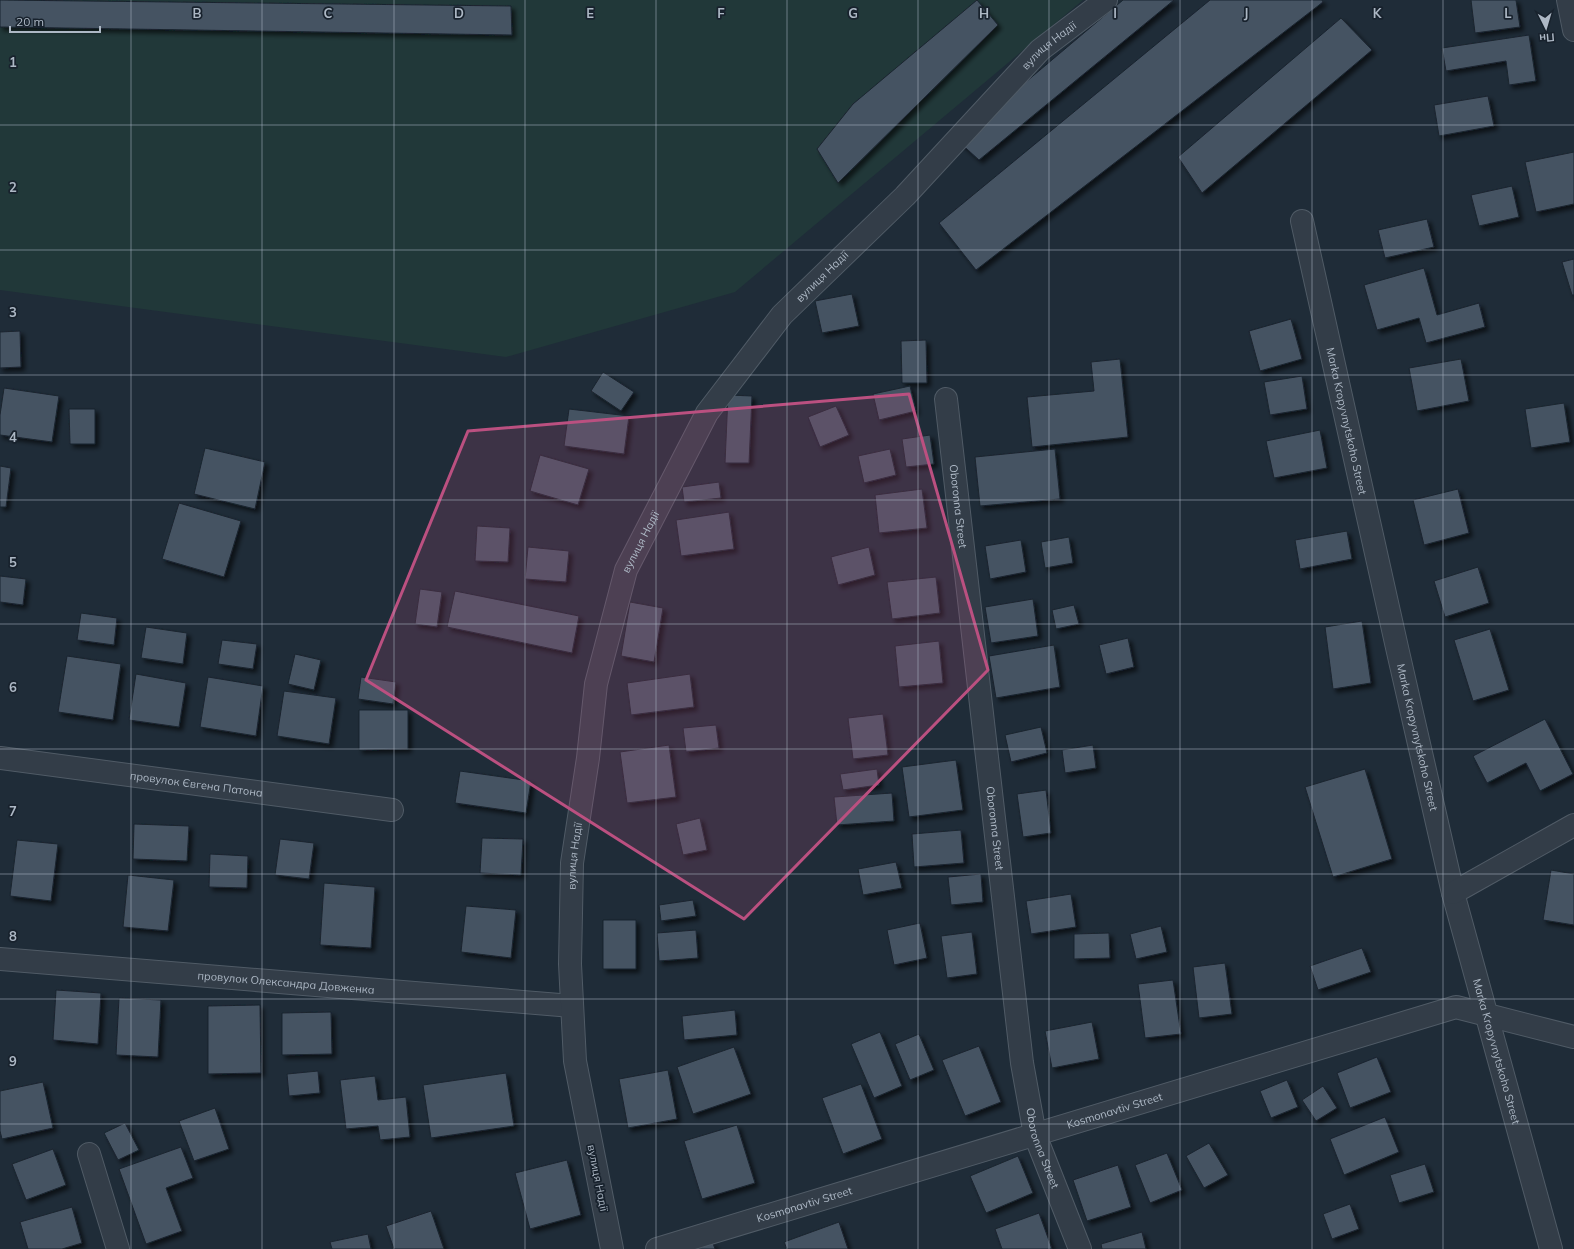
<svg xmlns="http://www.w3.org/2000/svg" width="1574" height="1249" font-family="Mulish,sans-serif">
<defs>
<filter id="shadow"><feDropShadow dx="3.5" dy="3.5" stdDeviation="2" flood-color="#0009"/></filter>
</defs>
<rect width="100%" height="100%" fill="#1f2c38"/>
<path fill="#213839" d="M0,0h1083l-348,292 -229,65 -506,-67z"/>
<path fill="#455362" stroke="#1a242f" filter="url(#shadow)" d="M0,0l511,6 1,29 -512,-8z
M977,0l21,25 -160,158 -21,-34 36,-45z
M1123,0h51l-195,160 -22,-20z
M1210,0h112l1,2 -347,268 -37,-47z
M1471,0h45l4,27 -45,6z
M1341,18l31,32 -170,143 -24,-36z
M1529,35l7,46 -27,4 -3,-24 -60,10 -4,-23z
M1488,96l6,30 -55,10 -5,-31z
M1574,152v52l-38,8 -11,-50z
M1512,186l7,31 -40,9 -8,-31z
M1427,219l7,28 -49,11 -7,-28z
M1574,259v36h-2l-10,-33z
M1424,268l13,47 42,-12 6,24 -59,16 -7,-25 -42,12 -13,-45z
M852,294l7,32 -37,7 -7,-32z
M1291,319l11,40 -42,12 -11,-40z
M20,331l1,36 -21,1v-36z
M926,340l1,43h-25l-1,-42z
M1120,359l8,78 -96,10 -5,-50 67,-6 -3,-29z
M1461,359l8,42 -52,10 -8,-43z
M603,372l31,20 -13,19 -30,-20z
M1302,376l5,33 -37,6 -6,-33z
M910,386l6,25 -37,9 -6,-26z
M4,388l55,8 -7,46 -52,-7v-20z
M728,395l24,1 -3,67h-24z
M1564,403l6,39 -39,6 -6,-39z
M836,406l13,29 -29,12 -12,-30z
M69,409h26v35h-25z
M569,409l60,7 -5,38 -60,-8z
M1320,430l7,38 -53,10 -8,-37z
M930,435l4,29 -28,3 -4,-28z
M205,448l60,14 -10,47 -61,-15z
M890,449l6,26 -32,8 -6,-27z
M1055,449l5,50 -80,7 -5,-49z
M540,455l49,14 -11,36 -48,-14z
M0,466l11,2 -5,39h-6z
M719,482l2,16 -37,4 -2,-15z
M922,489l5,39 -48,5 -4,-38z
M1458,489l11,44 -45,12 -11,-45z
M179,503l62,18 -17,56 -62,-18z
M729,512l5,37 -53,7 -5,-36z
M477,526l33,2 -2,34 -33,-1z
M1347,531l5,28 -52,10 -5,-29z
M1069,537l4,26 -28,5 -4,-26z
M1021,540l5,32 -36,7 -5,-33z
M528,547l41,4 -3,31 -41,-3z
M869,547l6,28 -37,10 -7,-28z
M1478,567l11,36 -44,14 -11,-36z
M0,576l26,3 -3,26 -23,-3z
M936,577l4,36 -48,6 -5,-37z
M420,589l22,3 -5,35 -22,-3z
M455,591l124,25 -7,37 -125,-26z
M1033,599l5,37 -47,7 -6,-36z
M630,602l33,6 -9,54 -33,-6z
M1074,605l5,19 -23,5 -4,-19z
M81,613l36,5 -3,27 -37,-5z
M1362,621l9,62 -38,6 -8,-62z
M146,627l41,6 -4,31 -42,-6z
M1490,629l19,61 -36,11 -19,-61z
M1128,638l6,29 -28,7 -7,-29z
M222,640l35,4 -4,25 -35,-5z
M939,641l4,42 -44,4 -4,-41z
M1054,645l6,42 -64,11 -7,-42z
M295,654l26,6 -7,30 -26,-6z
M67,656l54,8 -8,56 -55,-8z
M136,674l50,9 -7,44 -50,-7z
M690,674l4,33 -63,8 -4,-32z
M208,677l55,9 -7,50 -56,-9z
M361,677l35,5 -3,22 -35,-5z
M284,691l52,7 -7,46 -52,-8z
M359,710h49v39l-49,1z
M883,714l5,41 -35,4 -5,-41z
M1545,719l28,55 -33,17 -14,-28 -39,20 -14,-27z
M716,725l3,23 -33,4 -3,-24z
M1041,727l6,26 -36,9 -6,-27z
M669,745l7,52 -49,6 -7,-51z
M1093,745l3,23 -31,5 -3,-23z
M956,760l7,50 -54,7 -7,-50z
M877,769l2,16 -36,5 -3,-16z
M1365,769l27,90 -59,18 -28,-90z
M460,771l71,10 -5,32 -71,-10z
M1046,790l5,43 -28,4 -6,-43z
M892,793l2,28 -57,4 -3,-28z
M700,818l7,32 -24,5 -7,-31z
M134,824l55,2 -2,35 -54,-2z
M961,830l3,33 -50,4 -2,-33z
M482,838l41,1 -2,36 -41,-2z
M280,839l34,4 -5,36 -34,-4z
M17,840l41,4 -7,57 -41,-5z
M210,854l38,2 -1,32 -38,-1z
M896,862l6,26 -39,7 -5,-26z
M1551,870l23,4v51l-31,-5z
M981,874l2,28 -32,3 -3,-28z
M128,875l46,5 -6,51 -45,-4z
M324,883l51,4 -4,61 -51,-3z
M1071,894l5,33 -45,7 -5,-33z
M693,900l3,16 -35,5 -2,-16z
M466,906l50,4 -5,48 -50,-6z
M603,920h33v49h-33z
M920,923l7,35 -33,7 -7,-35z
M1161,926l6,26 -31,7 -6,-25z
M696,930l2,28 -39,3 -2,-28z
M972,932l5,42 -30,4 -6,-42z
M1109,933l1,25 -36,1v-25z
M1362,948l9,24 -53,18 -8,-24z
M1225,963l7,51 -33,4 -6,-51z
M1173,980l8,54 -36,4 -7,-54z
M56,990l45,3 -3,51 -45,-4z
M119,998l42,2 -3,57 -42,-2z
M260,1005l1,68 -53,1v-68z
M735,1010l2,25 -53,5 -2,-24z
M331,1012l1,42 -50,1v-42z
M1092,1022l7,37 -47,9 -7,-37z
M880,1032l22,54 -28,12 -23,-54z
M919,1034l15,36 -24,10 -15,-36z
M979,1046l22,56 -36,14 -23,-56z
M734,1047l17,47 -58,20 -16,-47z
M1377,1057l14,35 -41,16 -13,-35z
M668,1070l9,49 -49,9 -9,-49z
M318,1071l2,22 -31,3 -2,-22z
M506,1073l8,53 -83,12 -8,-53z
M375,1076l3,24 28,-3 4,40 -30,3 -2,-14 -32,3 -6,-49z
M1287,1080l11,27 -27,11 -11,-27z
M43,1082l10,46 -51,11 -2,-8v-40z
M861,1084l21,55 -39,15 -21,-56z
M1323,1086l14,22 -21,13 -14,-21z
M215,1108l14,41 -35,12 -15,-40z
M1385,1117l14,35 -55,23 -14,-36z
M125,1123l14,27 -21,10 -14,-27z
M737,1125l18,58 -53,16 -18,-58z
M1209,1143l19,32 -24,13 -18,-32z
M181,1147l12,31 -27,10 16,43 -36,13 -27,-75z
M53,1149l13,36 -40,15 -14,-36z
M1167,1153l15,37 -32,13 -15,-38z
M1018,1156l15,37 -47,20 -16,-37z
M567,1160l14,55 -51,14 -15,-56z
M1425,1164l9,28 -35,11 -9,-28z
M1118,1165l13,42 -44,14 -14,-41z
M1350,1204l9,25 -27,10 -9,-25z
M72,1207l10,36 -20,6h-34l-8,-27z
M431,1211l13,38h-50l-8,-23z
M1039,1213l13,36h-50l-7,-20z
M839,1222l9,27h-61l-3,-7z
M1142,1232l4,17h-44l-1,-5z
M368,1234l3,15h-39l-2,-7z
M713,1243l2,6h-18z"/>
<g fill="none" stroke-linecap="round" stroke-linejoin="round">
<g stroke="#505b66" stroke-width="24">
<g id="minor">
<path d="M1568,0l6,30"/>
<path id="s1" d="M1302,221l96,431 55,241 98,356"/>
<path id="s2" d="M946,399l76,664 13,72 45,114"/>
<path id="s3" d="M0,758l392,52"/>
<path d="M1453,893l121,-68"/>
<path id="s4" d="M0,959l572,47"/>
<path d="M89,1154l29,95"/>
<path id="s5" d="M612,1249l-37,-188 -5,-97 2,-101 16,-105 8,-74 30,-114 81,-157 75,-98 123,-119 135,-146 66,-50"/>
<path id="s6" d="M657,1249l799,-242 118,30"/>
</g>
</g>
<use href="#minor" stroke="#333d48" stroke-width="22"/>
</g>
<path fill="#bb5080" fill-opacity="0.2" stroke="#bb5080" stroke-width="3" stroke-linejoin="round" d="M909,394l79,276 -244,249 -378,-239 102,-249z"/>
<path fill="none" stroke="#adb8c5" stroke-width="1" stroke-opacity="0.55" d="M131,0v1249M262,0v1249M394,0v1249M525,0v1249M656,0v1249M787,0v1249M918,0v1249M1049,0v1249M1180,0v1249M1312,0v1249M1443,0v1249M0,125h1574M0,250h1574M0,375h1574M0,500h1574M0,624h1574M0,749h1574M0,874h1574M0,999h1574M0,1124h1574"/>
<g text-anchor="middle" stroke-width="3.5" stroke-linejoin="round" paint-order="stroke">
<g font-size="11" fill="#adb8c5" stroke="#18222d">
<text dy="4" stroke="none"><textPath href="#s5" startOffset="1368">вулиця Надії</textPath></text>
<text dy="4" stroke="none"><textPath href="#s5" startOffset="1044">вулиця Надії</textPath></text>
<text dy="4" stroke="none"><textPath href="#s1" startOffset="205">Marka Kropyvnytskoho Street</textPath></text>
<text dy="4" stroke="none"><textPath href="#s2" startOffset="108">Oboronna Street</textPath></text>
<text dy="4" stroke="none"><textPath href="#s5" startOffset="720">вулиця Надії</textPath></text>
<text dy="4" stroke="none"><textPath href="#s1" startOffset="529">Marka Kropyvnytskoho Street</textPath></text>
<text dy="4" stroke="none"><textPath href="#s3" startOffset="198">провулок Євгена Патона</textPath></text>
<text dy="4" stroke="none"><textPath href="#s2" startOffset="432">Oboronna Street</textPath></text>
<text dy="4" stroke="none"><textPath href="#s5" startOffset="397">вулиця Надії</textPath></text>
<text dy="4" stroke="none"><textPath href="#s4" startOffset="287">провулок Олександра Довженка</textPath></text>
<text dy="4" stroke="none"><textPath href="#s1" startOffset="853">Marka Kropyvnytskoho Street</textPath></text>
<text dy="4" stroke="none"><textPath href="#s6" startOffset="478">Kosmonavtiv Street</textPath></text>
<text dy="4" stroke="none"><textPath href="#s2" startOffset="756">Oboronna Street</textPath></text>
<text transform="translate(598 1178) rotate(79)" y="4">вулиця Надії</text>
<text dy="4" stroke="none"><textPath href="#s6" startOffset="154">Kosmonavtiv Street</textPath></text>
</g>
</g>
<g font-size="13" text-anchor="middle" font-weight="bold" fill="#adb8c5" stroke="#18222d" stroke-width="3.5" stroke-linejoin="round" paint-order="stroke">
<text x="197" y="18">B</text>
<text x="328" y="18">C</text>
<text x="459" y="18">D</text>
<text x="590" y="18">E</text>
<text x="721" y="18">F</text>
<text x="853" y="18">G</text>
<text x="984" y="18">H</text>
<text x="1115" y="18">I</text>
<text x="1246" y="18">J</text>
<text x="1377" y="18">K</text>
<text x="1508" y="18">L</text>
<text x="13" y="67">1</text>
<text x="13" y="192">2</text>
<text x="13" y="317">3</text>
<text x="13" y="442">4</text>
<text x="13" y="567">5</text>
<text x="13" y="692">6</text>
<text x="13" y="816">7</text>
<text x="13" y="941">8</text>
<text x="13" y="1066">9</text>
</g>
<g transform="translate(1546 28) rotate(175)" stroke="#18222d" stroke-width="3" paint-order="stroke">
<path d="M0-3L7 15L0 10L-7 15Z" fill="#adb8c5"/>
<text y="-6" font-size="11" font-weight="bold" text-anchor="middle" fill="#adb8c5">Пн</text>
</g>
<path d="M10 26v6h90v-6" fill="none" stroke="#adb8c5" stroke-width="2"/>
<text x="16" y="26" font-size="12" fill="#adb8c5" stroke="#18222d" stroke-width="3" paint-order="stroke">20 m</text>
</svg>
